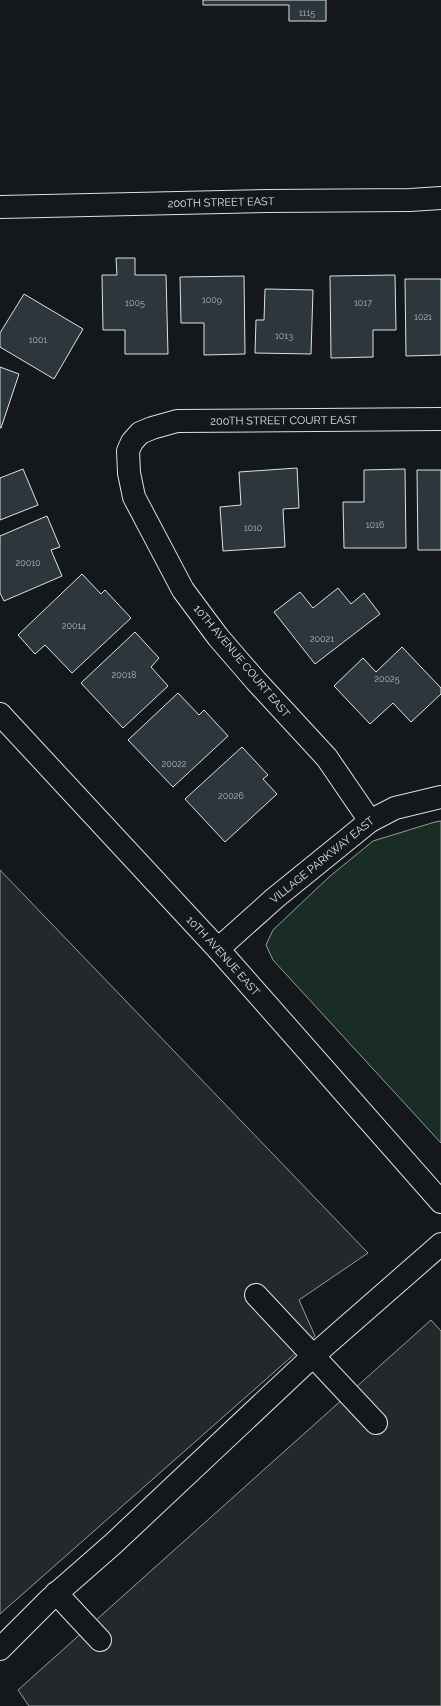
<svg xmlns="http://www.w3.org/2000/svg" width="441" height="1706" font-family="Raleway,sans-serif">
<rect width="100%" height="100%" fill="#14181c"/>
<path fill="#1a2d24" stroke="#939e99" d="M441,821v322l-168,-183 -7,-15 7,-15 56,-53 44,-36 62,-19z"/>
<path fill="#24282b" stroke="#939e99" d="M0,870l368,383 -69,47 16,36 -315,278z
M431,1320l10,11v375h-412l-11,-16z"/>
<path fill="#2c363c" stroke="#d8e6dc" d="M203,0h123v21h-37v-16h-86z
M116,258h19v17h31l2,79h-43v-24h-22l-1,-55h15z
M395,275l1,55h-23v27l-42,1 -1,-82z
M244,276l1,78 -41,1v-32h-23l-1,-46z
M405,279h36v76l-35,1z
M265,289l48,1 -2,64 -56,-1 1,-33h8z
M24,294l59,35 -29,50 -54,-32v-14z
M0,367l19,7 -18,54h-1z
M297,468l2,40 -16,1 2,38 -62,4 -3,-44 21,-2 -2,-33z
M23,469l15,36 -38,15v-42z
M405,469l1,79h-62l-1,-46h21v-32z
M417,470h24v80h-23z
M47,516l13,31 -9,3 11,26 -58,25 -4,-8v-57z
M82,574l19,20 4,-4 26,28 -59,55 -27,-28 -10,9 -17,-19z
M338,588l13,16 13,-11 16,21 -65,50 -41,-52 26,-20 13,16z
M135,632l24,26 -8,9 17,19 -45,42 -42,-45z
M402,647l39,41v6l-30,28 -18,-19 -23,21 -36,-38 29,-28 13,14z
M178,693l21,22 5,-5 24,26 -55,51 -45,-47z
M242,747l26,28 -5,4 14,15 -52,48 -40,-43z"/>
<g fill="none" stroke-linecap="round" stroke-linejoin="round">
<g stroke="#d8e6dc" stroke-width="24">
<g id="minor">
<path id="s1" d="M0,207l268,-6 142,-1 31,-2"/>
<path id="s2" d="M0,714l218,235 223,253"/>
<path id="s3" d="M370,821l-43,-63 -71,-77 -38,-44 -35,-47 -49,-93 -5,-24 -1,-22 4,-9 8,-9 12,-5 25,-7 264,-2"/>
<path id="s4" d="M218,949l57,-51 95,-77 25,-13 46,-11"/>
<path d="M256,1295l120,128"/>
<path d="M56,1593l44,47"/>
<path d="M0,1649l49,-49 64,-56 200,-188 128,-112"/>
</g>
</g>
<use href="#minor" stroke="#14181c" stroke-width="22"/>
</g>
<g text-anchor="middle" stroke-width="3" stroke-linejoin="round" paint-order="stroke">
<g font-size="9" fill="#adbab4">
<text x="307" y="16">1115</text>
<text x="212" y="303">1009</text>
<text x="135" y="306">1005</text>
<text x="363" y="306">1017</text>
<text x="423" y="320">1021</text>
<text x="284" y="339">1013</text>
<text x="38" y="343">1001</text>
<text x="375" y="528">1016</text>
<text x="253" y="531">1010</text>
<text x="28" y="566">20010</text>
<text x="74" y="629">20014</text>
<text x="322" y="642">20021</text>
<text x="124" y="678">20018</text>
<text x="387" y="682">20025</text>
<text x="174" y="767">20022</text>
<text x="231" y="799">20026</text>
</g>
<g font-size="11" fill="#d8e6dc" stroke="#14181c">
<text dy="4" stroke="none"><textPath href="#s1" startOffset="221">200TH STREET EAST</textPath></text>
<text dy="4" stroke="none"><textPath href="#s3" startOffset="617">200TH STREET COURT EAST</textPath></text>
<text transform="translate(242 661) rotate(50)" y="4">10TH AVENUE COURT EAST</text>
<text dy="4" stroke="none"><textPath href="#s4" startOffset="137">VILLAGE PARKWAY EAST</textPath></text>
<text dy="4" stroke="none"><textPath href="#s2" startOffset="329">10TH AVENUE EAST</textPath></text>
</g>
</g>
</svg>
